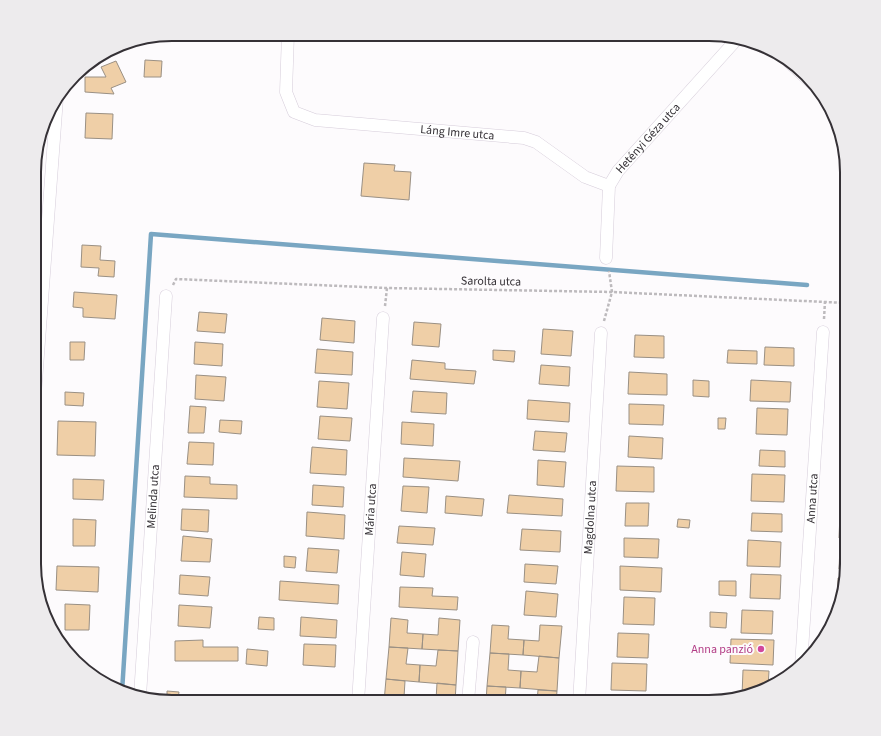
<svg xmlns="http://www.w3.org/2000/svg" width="881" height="736" font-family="'Source Sans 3',sans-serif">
<rect width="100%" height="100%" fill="#fdfbfd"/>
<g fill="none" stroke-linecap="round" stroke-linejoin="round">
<path stroke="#79a6c2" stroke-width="4.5" d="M122,692l29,-458 656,51"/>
</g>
<path fill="#efcfa7" stroke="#9a9084" d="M145,60l17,1 -1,16h-17z
M116,61l10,21 -15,6 3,6 -29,-2v-15h21l-5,-10z
M86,113l27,1 -1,25 -27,-1z
M364,163l31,2 -1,6 17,1 -2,28 -48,-4z
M82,245l19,1 -1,14 15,1 -1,16 -16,-1 1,-8 -18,-1z
M74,292l43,3 -2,24 -32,-2v-9l-10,-1z
M199,312l28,2 -2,19 -28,-2z
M322,318l33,3 -1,22 -34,-3z
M414,322l27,2 -2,23 -27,-2z
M543,329l30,2 -2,25 -30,-2z
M635,335l29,1v22l-30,-1z
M70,342h15l-1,18h-14z
M195,342l28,2 -1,22 -28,-2z
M765,347l29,1v18l-30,-1z
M317,349l36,3 -1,23 -37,-2z
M493,350l22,1 -1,11 -21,-2z
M728,350l29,1v13l-30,-1z
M412,360l33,3v6l31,2 -2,13 -64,-5z
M541,365l29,2 -1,19 -30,-2z
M629,372l38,2v21l-39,-1z
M196,375l30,2 -2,24 -29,-2z
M693,380l16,1v16l-16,-1z
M751,380l40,2 -1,20 -40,-1z
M319,381l30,2 -2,26 -30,-2z
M413,391l34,2 -1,21 -35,-2z
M65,392l19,1 -1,13 -18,-1z
M528,400l42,3 -1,19 -42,-3z
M629,404l35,1 -1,20 -34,-1z
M190,406l16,1 -2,26h-16z
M757,408l31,1 -1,26 -31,-1z
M320,416l32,2 -2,23 -32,-2z
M718,418h8l-1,11h-7z
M845,419h2v21h-3z
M220,420l22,1 -1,13 -22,-2z
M58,421l38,1 -1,34 -38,-1z
M402,422l32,2 -1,22 -32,-2z
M535,431l32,2 -2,19 -32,-2z
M629,436l34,2 -1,21 -34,-2z
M189,442l25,1 -1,22 -26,-1z
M312,447l35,3 -1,25 -36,-2z
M760,450l25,1v16l-26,-1z
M404,458l56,3 -2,20 -55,-4z
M538,460l28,2 -2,25 -27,-2z
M617,466l37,1v25l-38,-1z
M752,474l33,1 -1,27 -33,-1z
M185,476l25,1v7l27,1v14l-53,-2z
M73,479l31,1 -1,20 -30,-1z
M842,481h5v26h-6z
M313,485l31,2 -1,20 -31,-2z
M403,486l26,1 -2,26 -26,-2z
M509,495l54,4 -1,17 -55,-3z
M446,496l38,3 -2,17 -37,-3z
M626,503h23l-1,23h-23z
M182,509l27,1 -1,22 -27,-2z
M307,512l38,3 -1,24 -38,-3z
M752,513l30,1v18l-31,-1z
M840,514h7v25l-8,-1z
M73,519l23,1 -1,26h-22z
M678,519l12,1 -1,8 -12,-1z
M399,526l36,2 -2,17 -36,-2z
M522,529l39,2 -1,21 -40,-2z
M183,536l29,3 -2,23 -29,-1z
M624,538l35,1 -1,19 -34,-1z
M748,540l33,2 -1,25 -33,-1z
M840,547h7v22h-8z
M308,548l31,2 -2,23 -31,-2z
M402,552l24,2 -2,23 -24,-2z
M284,556l12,1 -1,11 -11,-1z
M525,564l33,2 -2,18 -32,-2z
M57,566l42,1 -1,25 -42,-2z
M620,566l42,2 -1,24 -41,-2z
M751,574l30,1 -1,24 -30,-1z
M180,575l30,2 -2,19 -29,-2z
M838,578h8l-6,25h-3z
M280,581l59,4 -1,19 -59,-4z
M719,581h17v15l-17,-1z
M400,587l33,1 -1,8 26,1 -1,13 -58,-3z
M526,591l32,3 -2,23 -32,-2z
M624,597l31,1 -1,27 -31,-1z
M65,604l25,1 -1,25h-24z
M179,605l33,2 -2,21 -32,-2z
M742,610l31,1 -1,23 -31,-1z
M710,612l17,1 -1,15 -16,-1z
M259,617l15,1v12l-16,-1z
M301,617l36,3 -1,18 -36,-2z
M391,618l17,2 -1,13 16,1 -1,15 -33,-2z
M439,618l21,2 -2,31 -36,-2 1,-15 15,1z
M492,625l17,1 -1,13 16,1 -1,15 -33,-2z
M540,625l22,1 -3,32 -36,-3 1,-15 15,1z
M618,633l31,1 -1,24 -31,-1z
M731,639l43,1 -1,25 -43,-2z
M203,640v7h35v14h-63v-20z
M304,644l32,1 -1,22 -32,-2z
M389,647l19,1 -2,16 14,1 -1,17 -33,-3z
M247,649l21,2 -1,15 -21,-2z
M66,650l9,1v11z
M438,650l20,1 -2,34 -37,-3 1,-17 16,1z
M490,653l19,1 -1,16 13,1 -1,17 -33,-2z
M539,656l20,2 -2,33 -37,-3 1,-17 16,1z
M612,663l35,1 -1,27 -35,-1z
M743,670l26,1 -1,16 -6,4 -20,5z
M386,679l19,2 -1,16 14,1v4h-34z
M437,683l19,2 -1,17h-37v-4l18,2z
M487,686l19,1 -1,15h-19z
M538,690l19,1 -1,11h-19z
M167,691l12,1 -1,6h14l-1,4h-24z
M192,698l14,2v2h-15z"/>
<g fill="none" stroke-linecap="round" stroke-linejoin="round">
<g stroke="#d6cdda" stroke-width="13">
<g id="minor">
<path id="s1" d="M288,34l-2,58 8,20 21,8 209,18 12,4 49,35 24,9"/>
<path d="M789,62l24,22"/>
<path id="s2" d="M606,258l3,-72 9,-15 119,-132"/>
<path d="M35,395l22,-297"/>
<path id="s3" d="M801,666l22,-334"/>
<path id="s4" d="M140,696l26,-400"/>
<path id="s5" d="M358,702l25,-384"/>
<path d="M468,702l5,-60"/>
<path id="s6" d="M579,702l22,-369"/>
</g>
</g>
<path stroke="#bdbabd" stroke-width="2.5" stroke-dasharray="3 2" stroke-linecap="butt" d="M173,285l3,-6 211,9 225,4 235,11
M385,306l2,-18
M824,319l1,-18
M604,321l8,-29 -3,-21"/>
<use href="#minor" stroke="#fff" stroke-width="12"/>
</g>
<circle fill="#d1479c" stroke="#fdfbfd" stroke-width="1.5" cx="761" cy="649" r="4"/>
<g text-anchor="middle" stroke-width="4" stroke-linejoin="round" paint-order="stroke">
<g font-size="12" fill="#353136" stroke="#fdfbfd">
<text dy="4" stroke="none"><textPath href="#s1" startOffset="245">Láng Imre utca</textPath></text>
<text dy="4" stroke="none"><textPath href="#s2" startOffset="134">Hetényi Géza utca</textPath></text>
<text transform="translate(491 281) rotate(1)" y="4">Sarolta utca</text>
<text dy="4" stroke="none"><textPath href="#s4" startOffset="200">Melinda utca</textPath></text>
<text dy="4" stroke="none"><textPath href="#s3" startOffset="168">Anna utca</textPath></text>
<text dy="4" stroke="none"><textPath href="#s5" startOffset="193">Mária utca</textPath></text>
<text dy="4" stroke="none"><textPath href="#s6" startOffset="185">Magdolna utca</textPath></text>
</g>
<g font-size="12" fill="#b23c85" stroke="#fdfbfd" text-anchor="end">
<text x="753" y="653">Anna panzió</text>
</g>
</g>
<path d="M0 0H881V736H0ZM172 41H709A131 131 0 0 1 840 172V564A131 131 0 0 1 709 695H172A131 131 0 0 1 41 564V172A131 131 0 0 1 172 41Z" fill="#edebed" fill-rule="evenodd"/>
<path fill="none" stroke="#353136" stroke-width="2" d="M172 41H709A131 131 0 0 1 840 172V564A131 131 0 0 1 709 695H172A131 131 0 0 1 41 564V172A131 131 0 0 1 172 41Z"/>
</svg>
